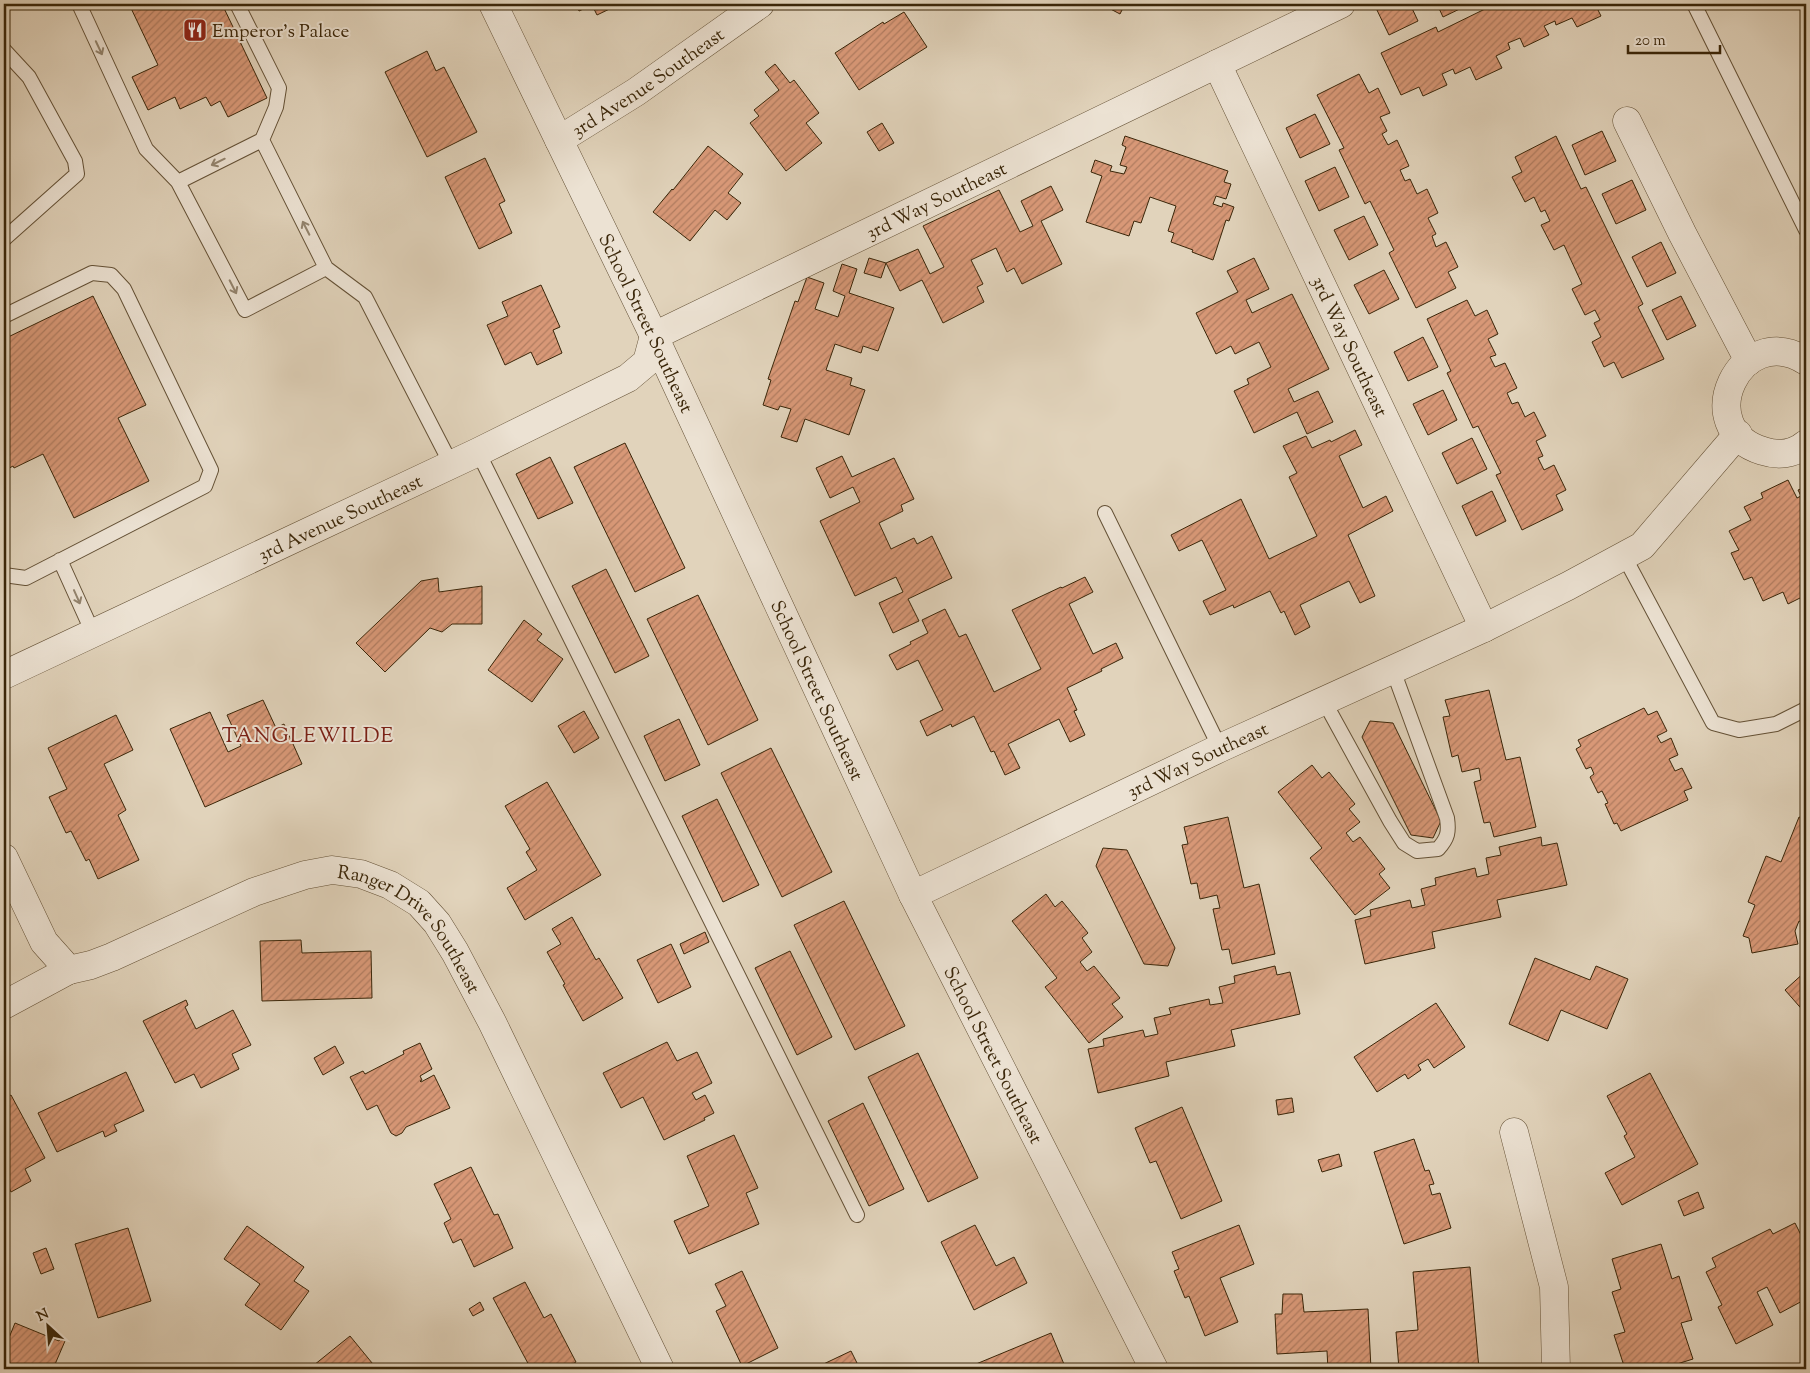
<svg xmlns="http://www.w3.org/2000/svg" width="1810" height="1373" font-family="'Sorts Mill Goudy',serif">
<defs>
<pattern id="building-hatch" width="6" height="6" patternUnits="userSpaceOnUse" patternTransform="scale(1.25)"><rect width="6" height="6" fill="#d89877"/><path d="M-1 1l2-2M0 6l6-6M5 7l2-2" fill="none" stroke="#b07c60"/></pattern>
</defs>
<rect width="100%" height="100%" fill="#e1d3bb"/>
<filter id="stains"><feTurbulence type="fractalNoise" baseFrequency=".004" numOctaves="4"/><feColorMatrix values="0 0 0 0 .2 0 0 0 0 .09 0 0 0 0 .02 0 0 0 .5 -.17"/></filter>
<radialGradient id="worn" r=".72"><stop offset=".6" stop-color="#630" stop-opacity="0"/><stop offset="1" stop-color="#630" stop-opacity=".3"/></radialGradient>
<path fill="url(#building-hatch)" stroke="#3a2609" d="M129,4h93l45,94 -39,19 -8,-16 -9,5 -5,-9 -26,12 -5,-12 -27,13 -16,-33 26,-12z
M576,4h44l-23,11 -5,-10 -13,6z
M1101,4h24l-5,10z
M1380,4h30l8,17 -29,14 -14,-29z
M1437,4h33l-27,13z
M1485,4h115l-4,2 5,10 -24,11 -5,-9 -16,7 -1,-4 -11,5 5,9 -25,12 -4,-9 -12,5 2,6 -14,7 6,12 -26,12 -6,-13 -15,7 -2,-5 -11,5 5,11 -24,11 -4,-9 -18,8 -20,-42 55,-26 2,5 49,-24z
M904,12l23,35 -68,43 -24,-37 48,-31 1,2z
M427,51l9,20 8,-4 33,65 -50,25 -42,-85z
M775,64l15,19 4,-3 25,33 -13,10 16,20 -36,28 -36,-48 9,-7 -5,-6 25,-20 -14,-18z
M1359,74l10,19 9,-5 12,25 -10,4 7,14 -5,3 6,11 9,-5 12,26 -9,4 5,11 5,-2 7,15 10,-5 11,24 -10,5 8,16 -4,2 4,11 10,-5 12,25 -10,5 8,16 -40,20 -27,-55 5,-3 -24,-49 -5,3 -26,-54 5,-2 -27,-53z
M1315,114l15,30 -30,14 -14,-30z
M882,123l12,20 -15,8 -12,-19z
M1602,131l14,30 -31,14 -13,-30z
M1125,136l103,35 -4,11 7,2 -5,15 -10,-3 -3,8 9,3 1,-4 11,4 -5,14 -3,-1 -13,40 -21,-8 1,-2 -22,-8 3,-9 -6,-2 8,-25 -26,-9 -9,26 -7,-2 -5,15 -43,-14 16,-46 -11,-4 4,-12 17,6 -2,5 14,3 3,-7 -7,-2 6,-18 -4,-2z
M1556,136l25,53 5,-2 57,117 -5,3 26,52 -42,19 -8,-16 -10,5 -12,-25 9,-5 -7,-14 6,-3 -5,-10 -10,5 -13,-26 10,-5 -18,-39 -10,5 -13,-25 9,-4 -5,-11 -4,2 -7,-15 -9,5 -13,-25 10,-5 -7,-15z
M708,146l35,28 -15,19 13,10 -14,17 -12,-10 -25,31 -37,-29 19,-23 1,1z
M485,158l20,43 -6,3 13,29 -33,16 -34,-72z
M1335,167l14,30 -30,14 -14,-30z
M1632,180l14,30 -30,14 -14,-30z
M1051,186l12,24 -22,11 21,43 -40,20 -8,-16 -7,4 -11,-24 -25,12 12,24 -6,3 7,15 -41,21 -21,-43 -22,11 -14,-28 32,-14 12,25 14,-7 -21,-41 76,-36 21,42 13,-6 -12,-25z
M1364,216l14,29 -29,15 -15,-30z
M1661,242l15,31 -29,14 -15,-30z
M869,258l17,5 -5,15 -17,-5z
M1254,258l15,31 -23,11 6,13 40,-19 37,75 -41,20 6,13 24,-11 15,31 -26,12 -10,-22 -43,21 -20,-42 15,-7 -2,-5 24,-12 -12,-25 -24,12 -4,-8 -15,8 -20,-41 42,-21 -11,-21z
M842,264l15,5 -8,24 45,15 -16,43 -15,-5 -2,7 -26,-9 -9,26 26,8 -2,7 15,5 -16,45 -44,-16 -8,23 -16,-5 10,-28 -11,-3 -2,4 -15,-5 8,-25 -3,-1 27,-78 3,1 9,-25 17,6 -9,26 23,8 7,-21 -12,-5z
M1384,270l15,29 -30,15 -15,-29z
M541,285l19,42 -7,3 9,23 -25,12 -6,-13 -26,13 -18,-40 21,-9 -6,-14z
M93,296l53,109 -28,13 31,63 -75,37 -31,-64 -29,14 -1,-2 -9,5v-132z
M1681,296l15,30 -29,14 -15,-30z
M1467,300l8,16 12,-6 11,24 -10,5 8,16 -6,2 5,10 10,-4 12,25 -10,5 5,11 6,-2 7,15 9,-5 12,24 -10,5 7,15 -5,2 6,12 10,-5 12,25 -10,5 7,15 -41,20 -26,-55 5,-2 -23,-47 -5,2 -26,-55 4,-2 -24,-52z
M1423,337l15,30 -30,14 -14,-29z
M1443,390l14,30 -29,15 -15,-31z
M1355,430l7,15 -23,11 24,52 23,-12 7,15 -45,24 27,61 -15,7 -11,-22 -49,24 10,22 -15,8 -11,-24 -3,2 -11,-22 -36,17 -1,-3 -23,10 -7,-14 23,-11 -24,-50 -23,11 -8,-16 70,-36 28,60 48,-23 -28,-59 8,-4 -14,-27 23,-10 6,12 18,-8 1,2z
M1472,438l15,31 -30,15 -15,-31z
M625,443l60,125 -50,24 -61,-125z
M842,456l10,21 42,-19 20,41 -13,6 2,6 -24,12 12,26 23,-11 3,6 15,-8 20,42 -44,21 11,22 -26,12 -14,-30 24,-11 -7,-15 -41,19 -35,-75 40,-19 -7,-15 -23,11 -14,-30z
M550,457l23,46 -35,16 -22,-45z
M1788,480l9,18 4,-2 -3,-6 8,-3v108l-18,9 -5,-12 -20,9 -11,-24 -8,3 -13,-27 8,-3 -10,-19 22,-11 -7,-13 19,-9 -2,-5z
M1492,491l14,30 -30,15 -14,-30z
M606,569l43,87 -34,17 -43,-87z
M1085,577l8,15 -24,12 24,50 23,-11 7,15 -22,11 1,2 -35,17 10,22 -3,1 11,24 -15,7 -11,-23 -51,25 12,24 -15,7 -11,-24 -3,1 -17,-36 -22,11 -1,-3 -24,12 -7,-15 23,-11 -25,-50 -21,10 -8,-15 22,-11 -1,-2 18,-9 -6,-13 23,-11 14,28 7,-3 28,58 47,-23 -29,-59 49,-23 1,1z
M438,578l1,14 43,-6v38h-30l-10,8 -12,-4 -45,44 -29,-29 65,-62z
M698,595l60,125 -50,25 -61,-126z
M524,620l18,14 -5,6 26,19 -31,43 -44,-32z
M1489,690l17,70 14,-3 16,70 -42,10 -4,-15 -6,1 -10,-41 7,-2 -2,-12 -17,4 -4,-17 -6,2 -9,-40 7,-1 -5,-16z
M263,700l13,28 8,-4 18,40 -97,43 -35,-78 40,-17 18,40 13,-6 -14,-31z
M1644,708l4,7 9,-4 10,20 -10,5 4,7 10,-5 7,17 -9,4 6,12 7,-3 10,20 -8,3 4,9 -67,31 -4,-8 -3,1 -9,-20 3,-1 -6,-12 -4,2 -8,-16 4,-3 -3,-7 -5,2 -10,-20 5,-3 -3,-6z
M584,711l15,27 -25,15 -16,-27z
M116,715l17,35 -29,14 22,46 -8,5 21,45 -41,19 -9,-20 -3,2 -15,-30 -5,2 -17,-36 18,-8 -19,-41z
M679,719l21,46 -35,16 -21,-45z
M1370,721l23,2 48,98 -8,17 -22,-3 -49,-98z
M771,748l61,124 -50,25 -61,-124z
M1312,765l10,13 7,-6 26,32 -6,5 11,13 -14,11 7,9 7,-5 25,32 -6,5 11,14 -35,27 -45,-57 12,-10 -44,-56z
M547,782l54,93 -76,45 -18,-32 30,-18 -11,-18 4,-3 -25,-43z
M717,799l42,86 -36,17 -41,-86z
M1228,817l16,71 15,-4 16,70 -43,10 -3,-15 -7,1 -9,-41 7,-1 -3,-13 -17,4 -3,-16 -6,1 -9,-39 6,-1 -4,-17z
M1799,817l7,2v105l-7,-3 -4,10 3,13 -46,9 -3,-15 -6,-2 12,-31 -7,-3 18,-46 15,6z
M1541,837l1,9 15,-3 10,42 -70,15 4,17 -69,15 3,16 -70,16 -10,-44 16,-4 -1,-6 40,-10 2,8 13,-3 -4,-16 15,-4 -1,-7 40,-10 2,9 12,-3 -3,-16 15,-3 -2,-8z
M1103,848l24,2 48,98 -7,18 -24,-2 -48,-98z
M1046,894l9,13 7,-6 26,32 -6,5 10,14 -12,10 7,9 7,-5 26,32 -8,6 11,13 -34,26 -44,-56 12,-9 -45,-57z
M844,901l61,125 -50,24 -61,-125z
M572,917l24,43 3,-2 24,40 -40,23 -20,-36 2,-1 -18,-32 14,-8 -9,-15z
M705,932l4,10 -25,12 -4,-10z
M301,940l1,13 69,-2 1,47 -110,3 -2,-60z
M671,944l20,43 -33,16 -21,-43z
M790,951l42,86 -35,18 -42,-87z
M1535,958l55,22 6,-14 32,13 -21,50 -46,-19 -13,31 -39,-17z
M1275,966l2,9 13,-3 10,42 -69,16 4,16 -69,16 3,14 -71,17 -10,-44 16,-3 -1,-7 40,-9 2,7 13,-3 -4,-16 17,-4 -2,-6 40,-9 1,6 13,-2 -4,-16 16,-4 -1,-7z
M1806,971v43l-21,-24z
M186,1000l2,5 -3,2 11,22 37,-19 18,35 -19,9 7,15 -38,19 -7,-14 -19,9 -32,-62z
M1436,1003l29,44 -31,21 -6,-9 -10,6 3,5 -13,9 -3,-5 -28,18 -23,-35z
M667,1042l10,19 20,-9 15,31 -20,10 4,7 9,-5 9,18 -10,5 1,2 -41,20 -21,-43 -22,11 -18,-35z
M420,1043l12,26 -12,7 2,4 -2,1 1,1 13,-7 16,33 -44,19 -4,6 -6,3 -5,-3 -14,-28 -10,5 -17,-33 13,-6 2,3 39,-20 -1,-3z
M335,1046l9,17 -21,12 -9,-17z
M918,1053l60,125 -50,24 -60,-125z
M126,1072l18,39 -30,14 3,6 -12,6 -2,-6 -46,21 -19,-39z
M1650,1073l48,91 -76,41 -17,-32 30,-16 -11,-21 3,-2 -20,-38z
M11,1095l34,63 -20,11 6,12 -20,11 -6,-12 -1,1v-82z
M1292,1098l2,14 -16,3 -2,-15z
M863,1103l41,86 -35,17 -41,-85z
M1182,1107l40,94 -41,18 -25,-58 -6,2 -15,-35z
M734,1135l24,53 -12,5 13,31 -70,30 -15,-33 35,-15 -22,-50z
M1414,1139l11,32 4,-1 5,14 -5,1 3,10 8,-2 11,35 -47,16 -30,-92z
M1339,1154l3,12 -20,6 -4,-12z
M471,1167l23,48 4,-1 15,34 -39,19 -13,-28 -8,4 -9,-20 7,-4 -17,-35z
M1698,1192l6,16 -20,8 -6,-15z
M1795,1223l11,22v54l-26,14 -13,-26 -10,5 16,33 -37,19 -18,-37 4,-2 -16,-33 10,-5 -4,-9 58,-29 3,5z
M975,1225l21,41 18,-9 13,26 -53,27 -33,-68z
M1239,1225l15,39 -34,14 18,44 -33,14 -16,-40 -4,2 -11,-27 5,-2 -7,-17z
M247,1226l57,41 -10,14 15,10 -28,39 -36,-25 15,-21 -36,-25z
M128,1228l23,73 -53,17 -23,-74z
M1661,1244l11,35 7,-3 13,44 -11,3 12,36 -32,10h-36l-11,-34 11,-3 -13,-40 9,-3 -9,-30z
M46,1248l8,21 -13,5 -8,-21z
M1470,1267l9,102h-80l-3,-37 22,-2 -5,-58z
M742,1271l36,77 -36,18 -26,-55 10,-5 -11,-22z
M525,1282l19,36 7,-4 25,48 -13,7h-32l-38,-71z
M1283,1294h19l2,18 64,-3 3,60h-43l-1,-18 -50,3 -2,-40h7z
M480,1302l4,8 -11,6 -4,-7z
M15,1323l44,18 1,-2 5,2 -12,28h-49v-19z
M1051,1333l15,36h-102z
M350,1336l27,33h-59l-4,-4z
M851,1351l9,18h-47z"/>
<g fill="none" stroke-linecap="round" stroke-linejoin="round">
<g stroke="#645136" stroke-width="16">
<path id="lane" d="M79,4l67,145 32,33
M237,4l42,84 -3,19 -14,33 -84,42 67,128 81,-42 -64,-128
M1694,4l112,226
M4,50l25,27 46,84 2,13 -73,65
M326,268l39,29 86,167
M4,316l88,-43 19,2 13,14 87,181 -6,16 -179,92 -22,-3
M478,452l379,763
M1105,513l115,235
M1624,556l89,167 26,7 37,-6 30,-15
M60,560l33,73
M1324,701l66,120 14,22 13,8 21,-2c10,-11 11,-17 9,-31l-54,-148"/>
</g>
<g stroke="#645136" stroke-width="29">
<g id="street">
<path id="s1" d="M493,4l161,332 259,559 241,474"/>
<path id="s2" d="M1217,64l267,564"/>
<path d="M1627,121l55,112 67,128"/>
<path id="s3" d="M559,140l77,-48 124,-88"/>
<path d="M1806,361c-66,-42 -117,68 -43,90 15,5 31,3 43,-7"/>
<path id="s4" d="M4,675l474,-223 150,-74 19,-16 7,-26 687,-332"/>
<path id="s5" d="M4,858l40,84 25,28 22,-5 21,-8 142,-65 51,-17 27,-5 29,4 29,11 29,18 18,20 18,29 37,70 168,347"/>
<path id="s6" d="M913,895l307,-147 264,-120 84,-42 74,-40 96,-112"/>
<path d="M4,1005l65,-35"/>
<path d="M1514,1132l40,155 2,82"/>
</g>
</g>
<use href="#lane" stroke="#ece2d3" stroke-width="14"/>
<use href="#street" stroke="#ece2d3" stroke-width="28"/>
</g>
<defs><path id="oneway-shaft" d="M-6 0H5M1.5-3L5.5 0L1.5 3" fill="none" stroke-width="1.6" stroke-linecap="round" stroke-linejoin="round" transform="scale(1.25)"/></defs>
<g stroke="#93846e">
<use href="#oneway-shaft" transform="translate(99 48) rotate(65)"/>
<use href="#oneway-shaft" transform="translate(218 162) rotate(154)"/>
<use href="#oneway-shaft" transform="translate(306 228) rotate(-117)"/>
<use href="#oneway-shaft" transform="translate(233 287) rotate(63)"/>
<use href="#oneway-shaft" transform="translate(77 597) rotate(66)"/>
</g>
<defs>
<g id="restaurant-square" transform="scale(1.25)"><rect x="-9" y="-9" width="18" height="18" rx="4" fill="#8f2418" stroke="#ece2d3"/><path d="M-5-6h1v4h1v-4h1v4h1v-4h1v5L-1.5 .5V6h-2V.5L-5-1ZM5-6V6H3V1.5H1.5Q1.5-4 5-6Z" fill="#fff"/></g>
</defs>
<g fill-rule="evenodd">
<use href="#restaurant-square" x="195" y="30"/>
</g>
<g text-anchor="middle" stroke-width="4" stroke-linejoin="round" paint-order="stroke">
<g font-size="19" fill="#3a2609" stroke="#ece2d3" text-anchor="start">
<text x="212" y="37">Emperor's Palace</text>
</g>
<g font-size="19" fill="#3a2609" stroke="#ece2d3">
<text dy="7" stroke="none"><textPath href="#s3" startOffset="106">3rd Avenue Southeast</textPath></text>
<text dy="7" stroke="none"><textPath href="#s4" startOffset="1056">3rd Way Southeast</textPath></text>
<text dy="7" stroke="none"><textPath href="#s1" startOffset="354">School Street Southeast</textPath></text>
<text dy="7" stroke="none"><textPath href="#s2" startOffset="312">3rd Way Southeast</textPath></text>
<text dy="7" stroke="none"><textPath href="#s4" startOffset="371">3rd Avenue Southeast</textPath></text>
<text dy="7" stroke="none"><textPath href="#s1" startOffset="759">School Street Southeast</textPath></text>
<text dy="7" stroke="none"><textPath href="#s6" startOffset="315">3rd Way Southeast</textPath></text>
<text dy="7" stroke="none"><textPath href="#s5" startOffset="516">Ranger Drive Southeast</textPath></text>
<text dy="7" stroke="none"><textPath href="#s1" startOffset="1164">School Street Southeast</textPath></text>
</g>
<g font-size="21" letter-spacing="1" fill="#7a1f14" stroke="#ece2d3">
<text x="308" y="742">TANGLEWILDE</text>
</g>
</g>
<rect width="1810" height="1373" fill="none" stroke="#e1d3bb" stroke-width="20"/>
<rect x="5" y="5" width="1800" height="1363" fill="none" stroke="#3a2609" stroke-width="2.5"/>
<rect x="10" y="10" width="1790" height="1353" fill="none" stroke="#3a2609"/>
<g transform="translate(48 1326) rotate(334)" stroke="#ece2d3" stroke-width="4" paint-order="stroke">
<path d="M0-4L9 19L0 12L-9 19Z" fill="#3a2609"/>
<text y="-8" font-size="14" font-weight="bold" text-anchor="middle" fill="#3a2609">N</text>
</g>
<path d="M1628 45v8h92v-8" fill="none" stroke="#3a2609" stroke-width="2.5"/>
<text x="1635" y="45" font-size="15" fill="#3a2609" stroke="#ece2d3" stroke-width="4" paint-order="stroke">20 m</text>
<rect width="100%" height="100%" filter="url(#stains)"/>
<rect width="100%" height="100%" fill="url(#worn)"/>
</svg>
